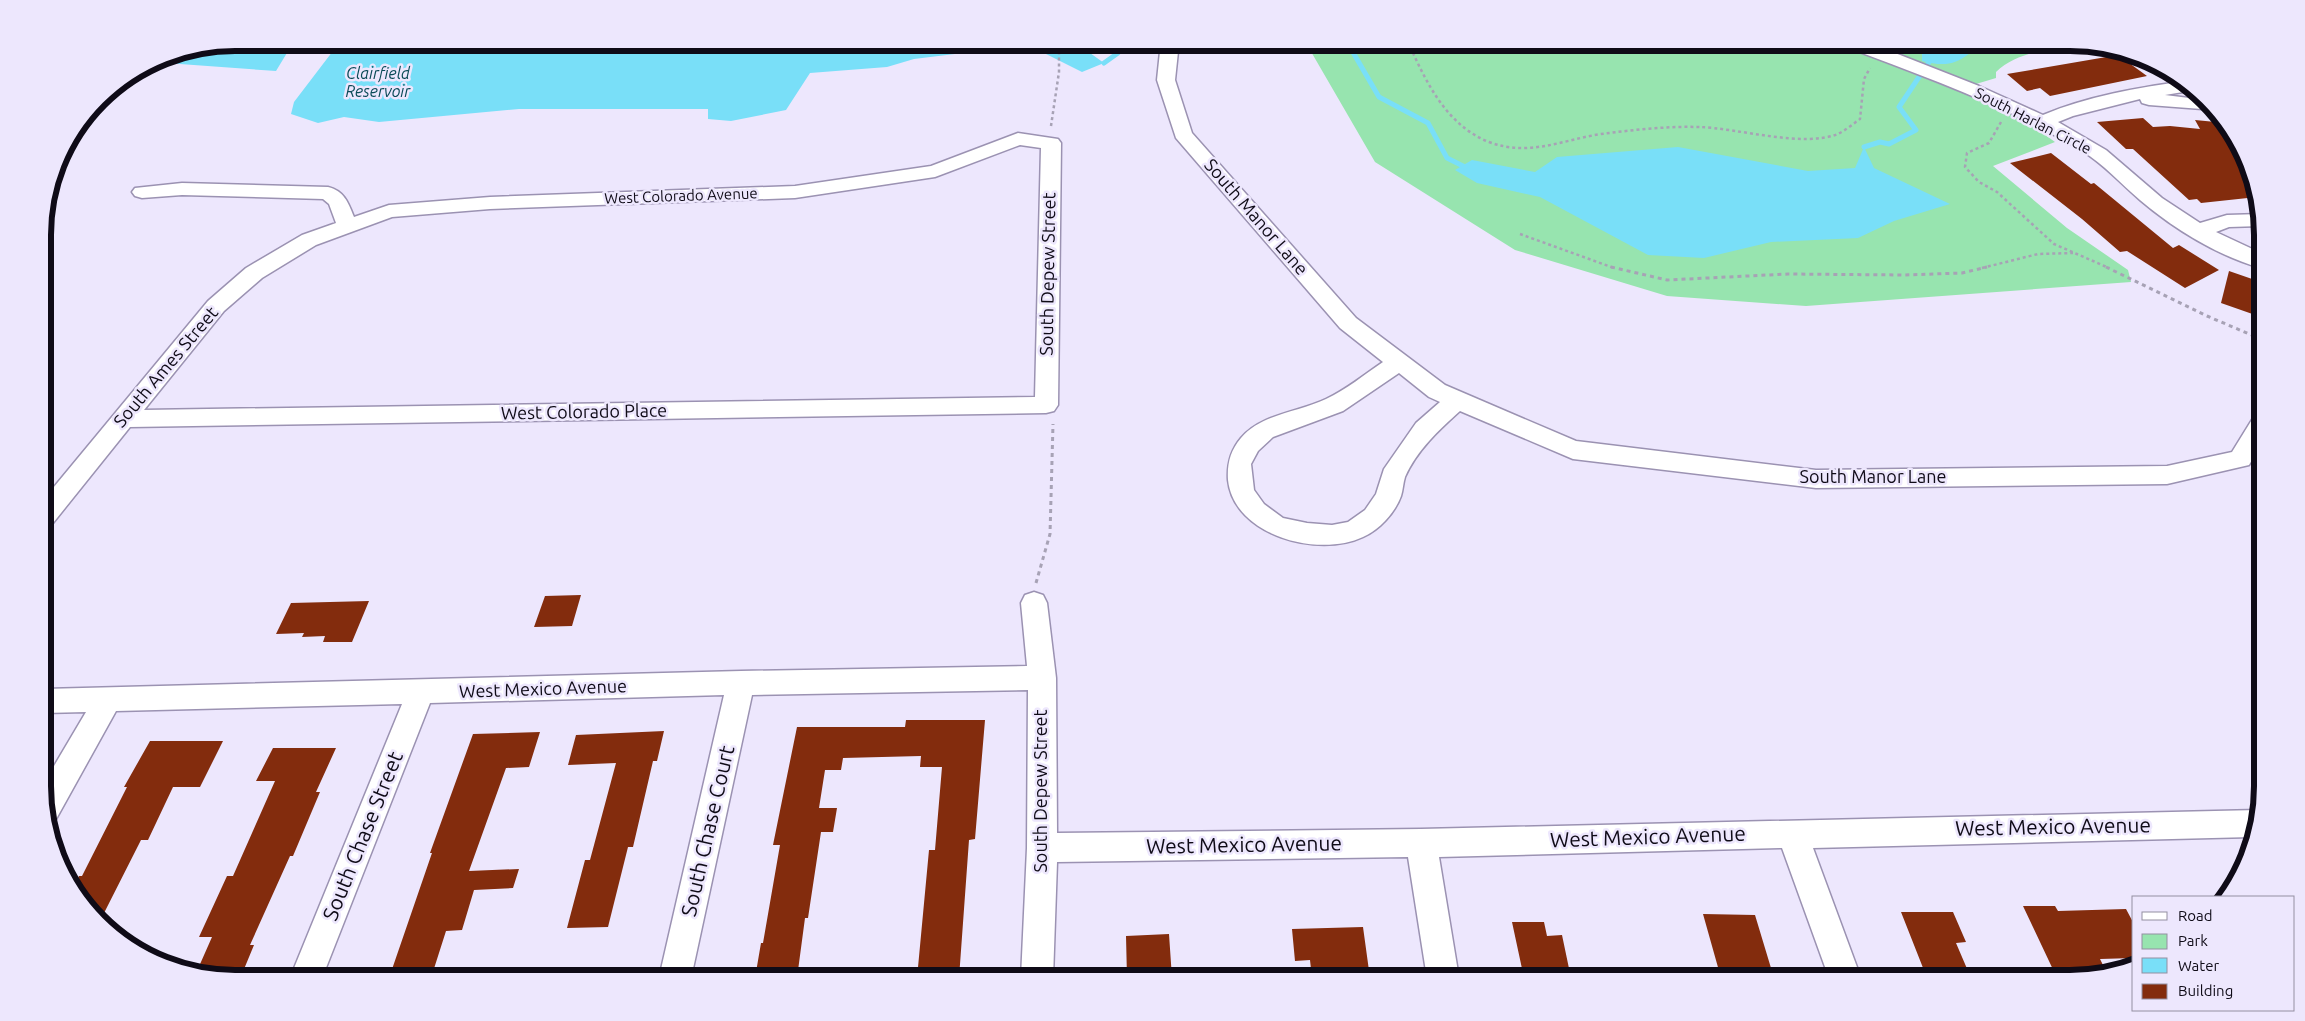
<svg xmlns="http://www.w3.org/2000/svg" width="2305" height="1021" font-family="Ubuntu,sans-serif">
<rect width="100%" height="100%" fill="#ede7fd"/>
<path fill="#97e4af" d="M1884,42h186l17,4c-32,4 -67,3 -91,26v6l-20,6 -101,-38z
M1306,43h529l148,58 42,19 30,22 -62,24 74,62 61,42 3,12 -325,24 -139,-10 -152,-46 -140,-88z"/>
<path fill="#79dff8" d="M235,42l58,1 -17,28 -110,-8 -5,-5z
M1052,43l31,5 21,15 -22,9 -54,-27 -114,14 -27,8 -77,6 -24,37 -55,11 -23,-2v-10h-189l-140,13 -35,-5 -26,6 -27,-9 3,-12 45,-59z
M1928,43h41l-3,7 4,3c-16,13 -28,13 -48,8v-12z
M1678,147l130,24 47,-3 9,-21 10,21 76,36 -56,17 -36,17 -87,4 -67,16 -56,-3 -108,-58 -63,-14 -22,-13 17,-10 63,12 22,-15z"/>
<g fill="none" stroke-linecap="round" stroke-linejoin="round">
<path stroke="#79dff8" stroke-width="5" d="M1347,42l32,55 49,26 19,35 18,9
M155,61h9
M1104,63l14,-10 5,-11
M1864,147l16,-5 9,2 27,-14 -17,-23 30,-45 6,-4"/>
</g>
<path fill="#832c0d" d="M2118,55l29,21 -97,20 -10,-8 -13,3 -20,-17z
M2143,118l10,9 17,-1 30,3 -5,-9 31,3 22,39 9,35 -56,6 -4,-4 -8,1 -56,-51h-7l-29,-27z
M2051,153l40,31 3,-1 79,65 6,-3 40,25 -34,18 -58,-37 -7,1 -38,-33 -72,-56z
M2229,271l26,9 -2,10 8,3v24l-40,-14z
M581,595l-9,31 -38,1 11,-31z
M369,601l-17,41h-29l2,-6 -23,1 2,-4 -28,1 15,-31z
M906,720h79l-10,119 -6,1 -10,138h-42l12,-128h6l7,-83h-22l1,-11 -78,2 -2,12h-16l-6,38h18l-4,24h-12l-13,86h-3l-8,60h-42l6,-35h2l17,-98h-7l24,-118h108z
M664,731l-7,30h-4l-20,86h-5l-20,80 -41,1 18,-68h5l26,-97 -48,2 8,-30z
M540,732l-11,35 -23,1 -37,103 50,-2 -6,19 -39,2 -12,40 -16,1 -15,47h-42l43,-125h-2l43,-119z
M150,741h73l-23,46h-27l-25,53h-7l-41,81 -18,-18 -9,-15 6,-12h3l45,-89h-3z
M273,748h63l-20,44h4l-27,64h-3l-40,89h4l-12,29h-5l-2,4 -38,-7 15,-34h-13l28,-61h6l42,-95h-19z
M2023,906h32l3,5 68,-2 8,15v34l-34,1 7,14 -25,5h-25z
M1901,912h52l13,30 -10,1 15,35h-44z
M1703,914l52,1 19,63h-53z
M1512,922h32l3,14 15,-1 9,43h-47z
M1363,927l7,51h-58l-2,-18 -15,1 -3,-32z
M1169,934l3,44h-45l-1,-42z"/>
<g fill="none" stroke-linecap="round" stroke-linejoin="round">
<g stroke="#9b92b2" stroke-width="3">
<path id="minor" d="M1161,42h18l-4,38 17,53 164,185 89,67 131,56 240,29 351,-4 65,-14 21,-34 8,-3 1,28 -13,22 -82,19 -351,4 -243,-29 -113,-48c-21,19 -43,39 -55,66 -2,6 -2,13 -4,19 -6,17 -22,34 -38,41 -44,21 -129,-1 -135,-57 -1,-16 2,-29 13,-42 20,-24 58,-26 85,-39 20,-9 39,-25 57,-37l-43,-34 -164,-190 -19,-58zM1399,373l30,24 11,5 -24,21 -32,46 -8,25 -11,16 -17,12 -16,3 -25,-2 -24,-5 -19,-14 -10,-14 -3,-26 7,-13 15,-14 70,-26z
M1842,42h25l112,44 64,29c45,-19 94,-27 142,-34l10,9 -30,5 40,5 10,10 -66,-5 -7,-2 -2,-4 -67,17 -15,6 48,28 56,48 38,25 27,-8 34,-1v12l-32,1 -13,5 45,21v15c-43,-12 -87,-39 -121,-68 -19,-16 -36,-36 -58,-49 -74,-45 -157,-74 -238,-105z
M1018,133l40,6 3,4 -3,262 -4,6 -8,2 -916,14 -77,96 -9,3v-27l164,-198 38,-33 56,-33 34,-12 -7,-19 -6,-5 -141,-4 -40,3 -7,-2 -3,-4 3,-4 47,-5 146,4c16,4 20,15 26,30l35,-12 101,-8 305,-11 136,-20zM1020,145l21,3 -6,249 -891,13 80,-99 38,-33 54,-33 76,-28 98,-8 305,-11 140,-21z
M1034,592l9,3 4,8 9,75 1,155 364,-4 837,-19 -6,27 -439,11 48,130h-32l-47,-130 -343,9 20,121h-32l-19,-121 -351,5 -4,116h-32l6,-130 1,-158 -276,5 -61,283h-32l65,-283 -294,8 -108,275h-32l112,-274 -286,7 -61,110 -8,2 -3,-12v-28l42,-71 -42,1v-24l697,-18 286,-5 -6,-63 4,-8z"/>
</g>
<path stroke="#a7a2b5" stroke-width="2.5" stroke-dasharray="3 3" stroke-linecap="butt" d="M1408,42c18,40 38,83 81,100 40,15 73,-2 112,-8 32,-4 65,-8 98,-7 38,1 104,21 139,7 8,-4 15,-10 22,-15l4,-40 6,-11
M1796,42h23
M2001,122l-12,21 -22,10 -2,14 14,15 18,10 57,52 55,24
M1051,126l8,-54v-30
M1520,234l94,34
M1982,268l56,-14 35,-1"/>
<path stroke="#a7a2b5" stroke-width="3" stroke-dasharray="4 4" stroke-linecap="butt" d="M1611,267l56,13 121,-6 117,1 57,-2 25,-6
M2106,267l101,49 54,23
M1036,583l14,-49 3,-110"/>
<use href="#minor" fill="#fff" fill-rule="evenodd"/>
</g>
<g text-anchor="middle" stroke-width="5" stroke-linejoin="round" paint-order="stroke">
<g font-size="15" fill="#0f0b17" stroke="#ede7fd">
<text transform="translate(2033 121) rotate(27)" y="5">South Harlan Circle</text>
<text transform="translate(681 196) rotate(-2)" y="5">West Colorado Avenue</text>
</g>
<g font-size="16" font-style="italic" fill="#0a4a57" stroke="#ede7fd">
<text x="378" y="79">Clairfield<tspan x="378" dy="18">Reservoir</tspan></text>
</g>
<g font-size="18" fill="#0f0b17" stroke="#ede7fd">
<text transform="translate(1256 217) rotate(49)" y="6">South Manor Lane</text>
<text transform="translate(1048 274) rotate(-89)" y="6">South Depew Street</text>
<text transform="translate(166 367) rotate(-50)" y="6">South Ames Street</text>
<text transform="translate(584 412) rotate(-1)" y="6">West Colorado Place</text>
<text x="1873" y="483">South Manor Lane</text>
<text transform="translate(543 689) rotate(-2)" y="6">West Mexico Avenue</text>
<text transform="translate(1041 791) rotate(-90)" y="6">South Depew Street</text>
</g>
<g font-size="21" fill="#0f0b17" stroke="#ede7fd">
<text transform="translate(2053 827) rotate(-1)" y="7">West Mexico Avenue</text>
<text transform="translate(708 831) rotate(-77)" y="7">South Chase Court</text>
<text transform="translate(363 836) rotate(-68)" y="7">South Chase Street</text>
<text transform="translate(1648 837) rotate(-2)" y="7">West Mexico Avenue</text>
<text transform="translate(1244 845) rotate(-1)" y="7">West Mexico Avenue</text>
</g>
</g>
<path d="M0 0H2305V1021H0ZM235 51H2070A184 184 0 0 1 2254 235V786A184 184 0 0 1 2070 970H235A184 184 0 0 1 51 786V235A184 184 0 0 1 235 51Z" fill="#ede7fd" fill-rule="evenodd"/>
<path fill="none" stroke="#0f0b17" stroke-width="6" d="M235 51H2070A184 184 0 0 1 2254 235V786A184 184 0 0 1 2070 970H235A184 184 0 0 1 51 786V235A184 184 0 0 1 235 51Z"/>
<rect x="2132" y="896" width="162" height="115" fill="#ede7fd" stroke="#948fa1"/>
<rect x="2142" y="912" width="25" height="8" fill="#ffffff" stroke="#948fa1"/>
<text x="2178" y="921" font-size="15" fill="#0f0b17">Road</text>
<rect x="2142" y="934" width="25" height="15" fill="#97e4af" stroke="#948fa1"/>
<text x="2178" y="946" font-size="15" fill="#0f0b17">Park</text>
<rect x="2142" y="958" width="25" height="15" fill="#79dff8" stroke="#948fa1"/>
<text x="2178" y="971" font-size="15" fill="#0f0b17">Water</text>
<rect x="2142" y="984" width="25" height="15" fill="#832c0d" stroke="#948fa1"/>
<text x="2178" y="996" font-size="15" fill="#0f0b17">Building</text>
</svg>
